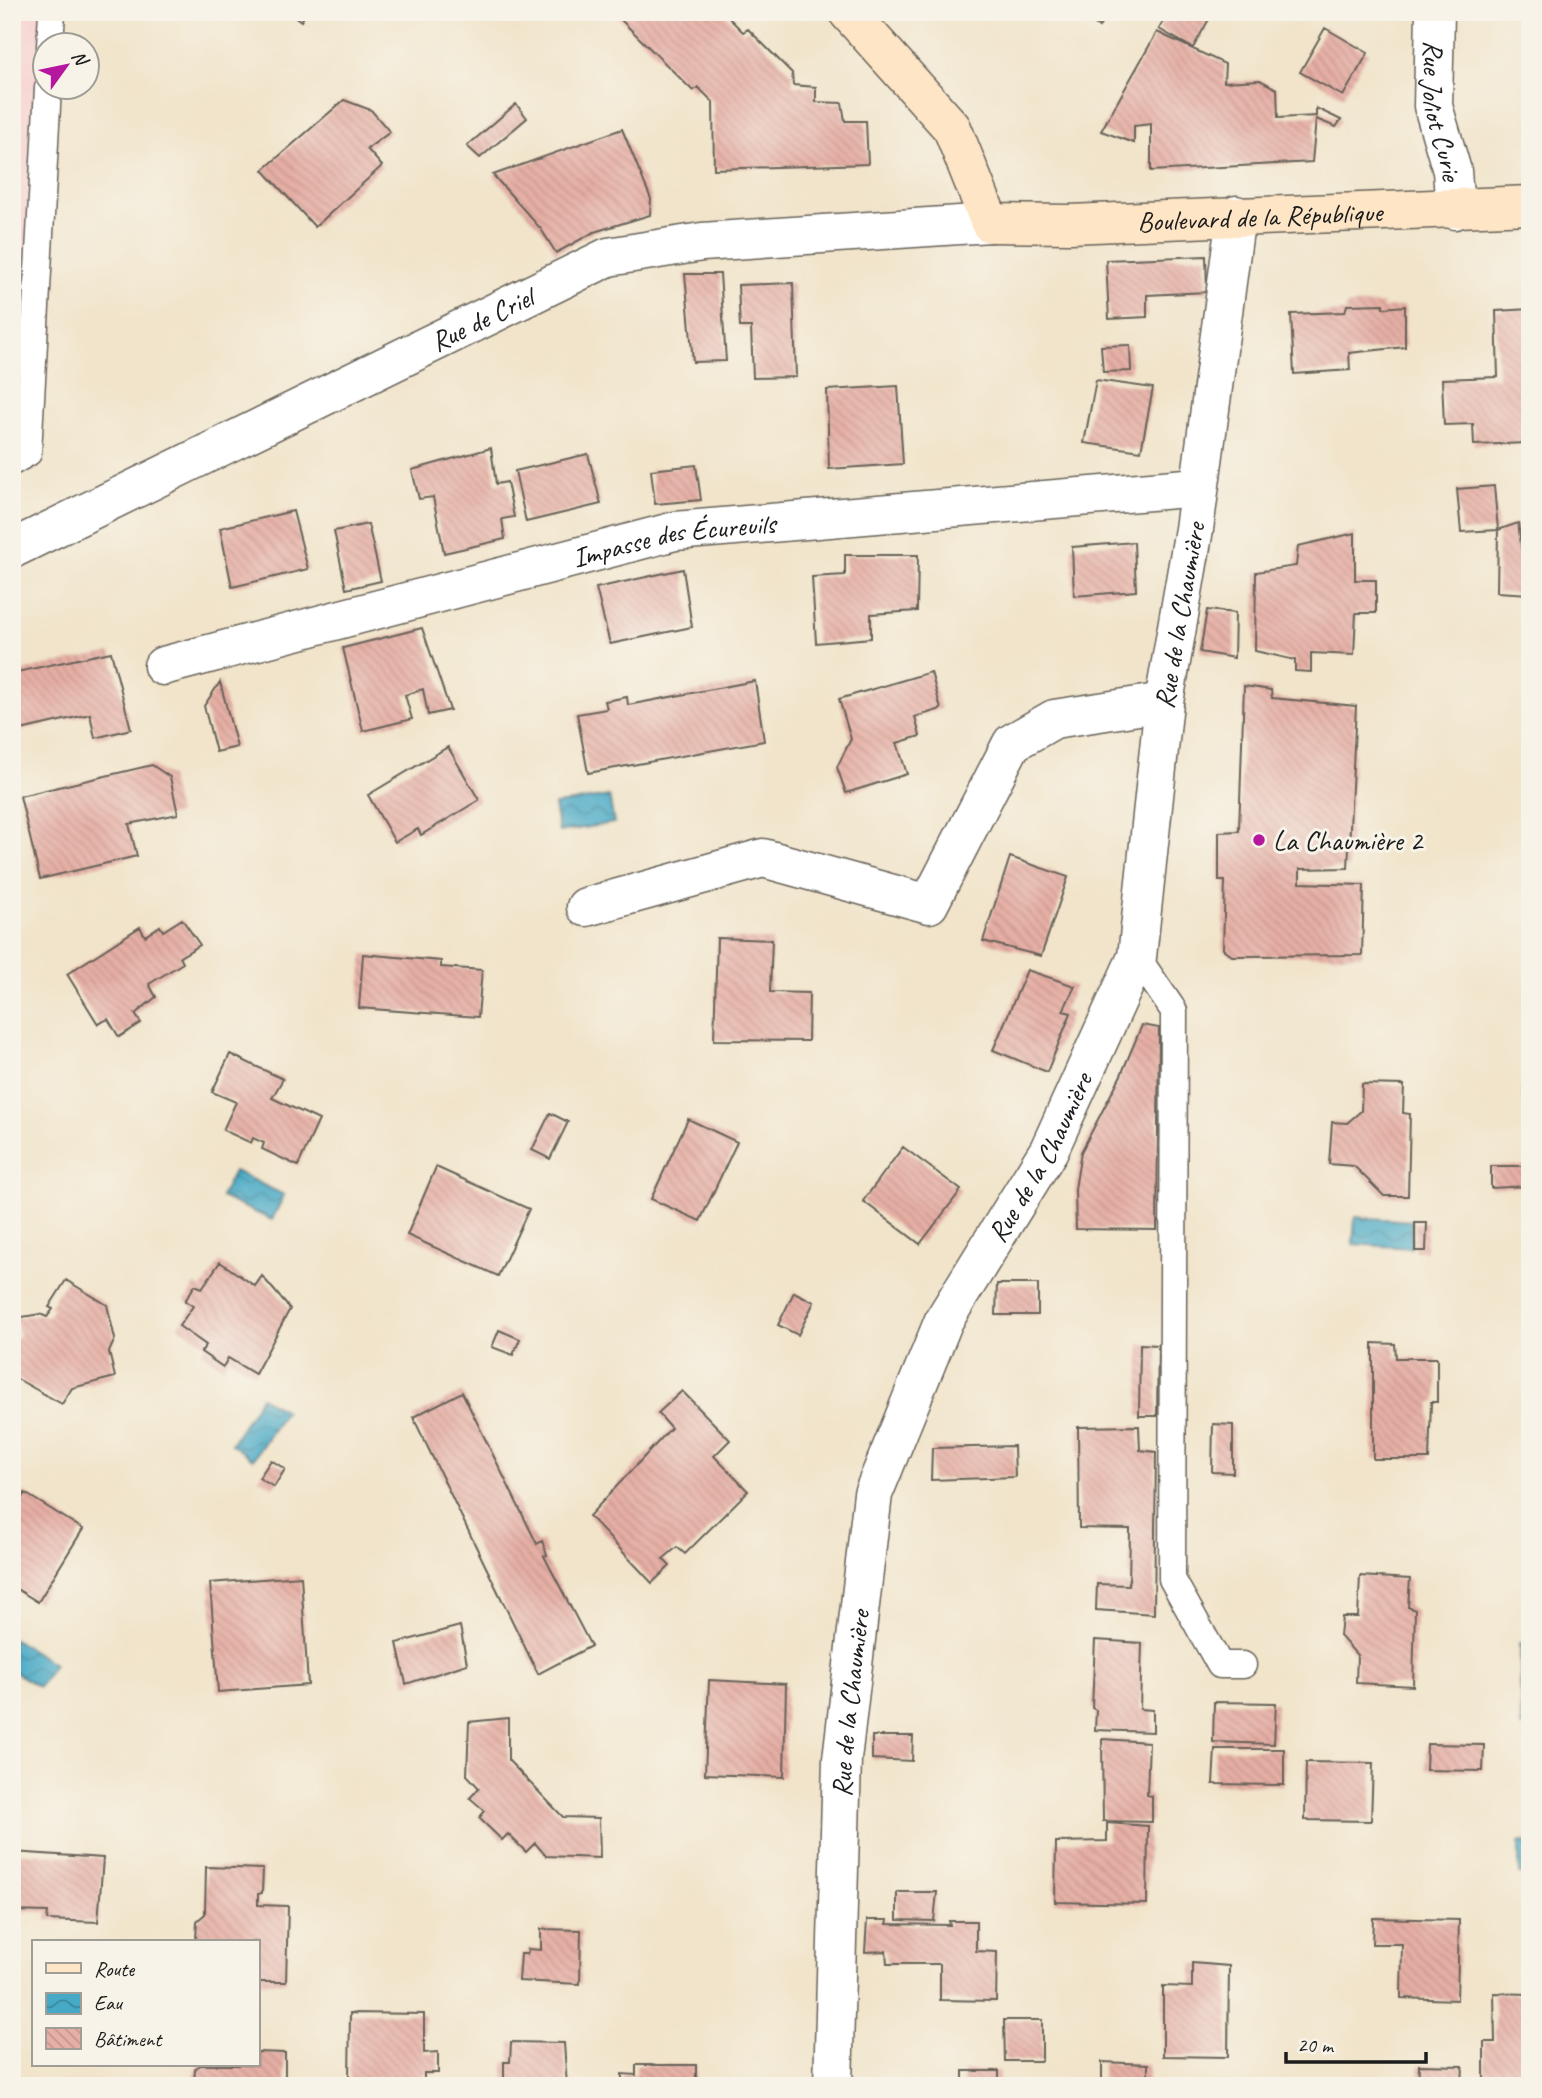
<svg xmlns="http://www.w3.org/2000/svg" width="1542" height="2098" font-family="Caveat,sans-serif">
<defs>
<pattern id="water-waves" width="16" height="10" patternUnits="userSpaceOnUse" patternTransform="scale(1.75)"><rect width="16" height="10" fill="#46a9c6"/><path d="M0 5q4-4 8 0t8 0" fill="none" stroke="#3a89a0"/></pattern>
<pattern id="building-back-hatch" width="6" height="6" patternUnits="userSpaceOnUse" patternTransform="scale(1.75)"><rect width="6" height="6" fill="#e6afa5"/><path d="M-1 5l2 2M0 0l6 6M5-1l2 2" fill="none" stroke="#c5968d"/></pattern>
</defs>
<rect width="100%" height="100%" fill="#f7f3e8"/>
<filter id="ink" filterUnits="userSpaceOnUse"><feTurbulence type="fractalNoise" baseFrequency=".0143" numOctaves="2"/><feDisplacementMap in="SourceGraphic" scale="14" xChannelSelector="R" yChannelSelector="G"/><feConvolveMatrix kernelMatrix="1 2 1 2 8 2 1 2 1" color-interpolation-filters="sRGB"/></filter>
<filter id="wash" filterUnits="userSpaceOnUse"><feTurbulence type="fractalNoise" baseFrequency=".00686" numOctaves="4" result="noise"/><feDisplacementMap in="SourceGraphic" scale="28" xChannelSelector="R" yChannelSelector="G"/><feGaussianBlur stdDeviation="1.57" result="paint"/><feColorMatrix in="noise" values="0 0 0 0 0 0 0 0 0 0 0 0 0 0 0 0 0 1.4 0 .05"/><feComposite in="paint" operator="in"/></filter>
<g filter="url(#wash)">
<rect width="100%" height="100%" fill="#f1e4ca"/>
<path fill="#f7d0cf" d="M12,12h36l-25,418 -11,7z"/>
<path fill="url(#water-waves)" stroke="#316271" stroke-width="2" d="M609,796l5,27 -55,9 -5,-27z
M234,1171l50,24 -12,25 -51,-23z
M1355,1217l57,4 -1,27 -58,-4z
M261,1397l24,14 -32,48 -22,-15z
M12,1638l42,26 -15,23 -27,-16z
M1520,1643h10v84h-9z
M1519,1842h11v32h-11z"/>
<g id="blocks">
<path fill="url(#building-back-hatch)" d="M289,12h18l-6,9z
M613,12h110l20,20 5,-3 44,44 1,12 23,2v15l26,1 3,18h21l2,43 -154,5 -1,-67 -15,-15 -5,4z
M1079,12h31l-11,15z
M1169,12h44l-20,36 -34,-19z
M1325,28l43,25 -25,43 -43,-24z
M1157,32l68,32 -1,18 36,-2 17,9 1,29 38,-2v-8l25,12 -5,7 -20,-8 -4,43 -161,9v-47l-17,2v17l-33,-12z
M344,100l27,10 19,22 -23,17 15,17 -67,61 -52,-57z
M516,104l11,14 -47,40 -13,-12z
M622,129l29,70 -1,16 -56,17 -38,21 -15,-24 -48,-54z
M1206,256l1,36 -60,3v22l-38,2 -3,-59z
M685,274h35l6,87 -33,1z
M793,283l3,94 -43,1 -2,-51h-11l-2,-42z
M1383,304v4l22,-2v41l-56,6 1,17 -56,4 -3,-60 54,-2 2,-7z
M1530,309l-3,134 -53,2 -1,-21 -29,1 -2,-46 56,-2 -2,-66z
M1130,345l1,26 -28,1 -2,-26z
M1096,380l57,8 -12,63 -57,-8z
M898,386l5,78 -74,5 -2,-79z
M491,448l5,36 11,-2 7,35 -12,2 3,20 -61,14 -11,-56 -14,2 -7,-29z
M588,454l13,50 -75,18 -11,-51z
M696,465l5,35 -46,4 -4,-34z
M1494,486l4,44 -37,2 -4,-43z
M293,511l15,58 -76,18 -12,-59z
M1518,523l7,50 5,1v20l-33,-2 1,-62z
M368,524l13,57 -35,8 -12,-58z
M1355,533v47h21v33h-20l-2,42 -43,-2v19l-16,-1v-11l-40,-9 1,-79 40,-6 2,-20z
M1134,542l2,49 -62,5 -2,-49z
M845,555h73l-1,56 -46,3v24l-55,5 -4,-66 33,-2z
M683,569l9,58 -82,17 -14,-56z
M1207,610l28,3 -1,45 -34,-6z
M422,628l28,82 -22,5 -5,-26 -18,6 7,24 -49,12 -20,-83z
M111,652l20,77 -36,9 -5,-24 -78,18v-59z
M931,672l10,37 -26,8 5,19 -23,7 10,31 -61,19 -9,-26 14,-28 -12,-40z
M755,681l9,60 -176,32 -11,-59 30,-5 -2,-8 22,-4 1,8z
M220,682l17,65 -21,5 -12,-46z
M1244,686l27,4 1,8 84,8 -8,162 -48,1v14l64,2 -2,70 -130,1 -9,-7 2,-68h-6v-49l20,-1z
M448,747l31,53 -58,35 -3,-6 -23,13 -27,-47z
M152,765l18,12 8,37 -49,10 8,32 -97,23 -20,-83z
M1010,857l58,20 -27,79 -58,-15z
M182,919l18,26 -20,12 3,6 -34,21 7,13 -21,17 6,9 -22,14 -11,-18 -10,5 -31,-50 73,-47 5,9 15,-10 3,5z
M717,938l55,2 -2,52 39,1 -1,48 -94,-1z
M363,954l78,7v6l41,3 -4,47 -119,-9z
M1027,970l48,16 -12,25 8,2 -24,59 -54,-22z
M1142,1025l17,3 -2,202 -81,-1 -1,-40 6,-37 40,-77z
M1524,1050h6v53h-5z
M230,1054l53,25 -11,19 47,22 -21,46 -36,-17 2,-6 -11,-5 -2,5 -28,-13 13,-28 -24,-10z
M1362,1084l42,1 -1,28 7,1 -2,82h-24l-30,-30 -25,-2 3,-42 15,1 14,-12z
M550,1113l18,9 -18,37 -18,-9z
M688,1119l49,23 -37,79 -49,-22z
M903,1147l58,43 -41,54 -57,-43z
M1491,1166h38l-1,20 -37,2z
M436,1167l93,42 -31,67 -91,-41z
M1415,1223h12l-1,28h-11z
M220,1262l35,24 7,-10 28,33 -35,65 -27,-16 -5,9 -22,-15 5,-7 -27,-19 14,-20 -8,-5 10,-16 7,3z
M66,1280l41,25 8,34 -6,13 6,25 -43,11 -10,16 -50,-28v-32l7,-10 -3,-16 24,-4 7,3 6,-8 -4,-2z
M997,1284h41v31h-42z
M794,1292l20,10 -16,33 -20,-10z
M499,1330l21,9 -7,16 -21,-8z
M1373,1343l22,1 1,14h41v44h-6l-2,57h-56z
M1140,1344l18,1 -1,71h-18z
M682,1391l48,49 -16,16 34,35 -63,63 -8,-7 -14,12 7,7 -18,17 -63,-67 82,-88 -13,-15z
M462,1392l75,152 5,-3 5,14 -3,1 47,90 -53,28 -125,-257z
M1213,1424l20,1v48l-21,-1z
M1139,1426l1,24 16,2 -2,162 -58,-4 1,-26 32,1 1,-56 -51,-1 -1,-101z
M1014,1446l1,31 -84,3 1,-32z
M271,1460l14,9 -11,18 -15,-9z
M25,1493l58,36 -45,73 -26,-16v-73z
M301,1576l7,109 -90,7 -8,-109z
M1360,1576l50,3 -2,28 7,3 -2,76 -57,-3 1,-28 -17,-19 2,-19h16z
M460,1626l7,38 -61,20 -9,-41z
M1095,1640l47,3 -2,66 13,1v22l-58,-2 1,-20 -4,-2z
M709,1680l77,4 -2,93 -79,-3z
M1214,1702l62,1 -2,41 -61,-2z
M508,1718v42l55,57 36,1 1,40 -54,-2 -11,-13 -9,9 -18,-18 -6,6 -23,-22 6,-7 -15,-13 9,-10 -12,-13 2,-53z
M872,1736h41l-1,25 -40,-2z
M1102,1739l47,3 -2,53 5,1v26l-49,-1z
M1427,1744l57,1 -1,26 -57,-1z
M1215,1749h69v36l-71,-1z
M1306,1762l67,1 -2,58 -66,-1z
M1107,1823l41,3 -1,78 -92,-2 1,-60 51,-1z
M12,1852l91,6 -5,64 -51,-2 1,-8 -36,-1z
M206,1867l57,2 -1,24 -4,1v11l30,1 -2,76h-29v-40h-59l-2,-2 1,-19 8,-7z
M897,1892h40l-3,29 -37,-1z
M1373,1918l86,2 -2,80 -56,-2 1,-54h-30z
M867,1920h21l-1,4 63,1 -1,-4h27v30l21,1 -1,49 -56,-1v-36h-53l-1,-13 -21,1z
M541,1929l40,1 -1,54 -61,-3 2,-27h6l1,-5 13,1z
M1192,1963l37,3 -1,91 -65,-1v-70l29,1z
M1494,1993l35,1 -1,92 -44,-1v-43h11z
M350,2013l74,1v39l14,-1v21h-14v13l-75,-6z
M1004,2020h38v41h-37z
M511,2042l53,1 3,43h-63v-24h6z
M257,2052l28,1v33h-91l1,-17 4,-4h58z
M1102,2062l46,2v22h-46z
M636,2065h60v21h-74v-12l14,1z
M1419,2065l44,1 -1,20h-44z
M963,2071h36v15h-36z"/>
</g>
</g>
<g filter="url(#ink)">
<use href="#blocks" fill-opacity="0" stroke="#676259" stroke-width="2"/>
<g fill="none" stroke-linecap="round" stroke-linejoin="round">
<g stroke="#676259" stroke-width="29">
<path id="lane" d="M50,46l2,-34
M12,462l16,-9 20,-365
M1137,957l37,54 -2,568 48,86h23"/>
</g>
<g stroke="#676259" stroke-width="41">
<g id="street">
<path id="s1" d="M1435,12l-2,94 19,65 3,39"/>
<path id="s2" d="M12,549l596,-292 94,-15 288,-19"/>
<path id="s3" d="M163,666l512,-135 523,-44"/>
<path d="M586,907l177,-49 166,46 83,-161 42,-24 110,-17"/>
<path id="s4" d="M833,2086l9,-327 31,-265 71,-174 105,-170 88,-193 27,-255 30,-173 42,-314"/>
</g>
</g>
<g stroke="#676259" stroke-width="41">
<g id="secondary">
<path id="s5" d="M848,12l104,116 38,95 80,1 460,-19"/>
</g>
</g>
<use href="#lane" stroke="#fff" stroke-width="26"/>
<use href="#street" stroke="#fff" stroke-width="38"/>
<use href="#secondary" stroke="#fde5c5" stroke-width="38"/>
</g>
</g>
<circle fill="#b5179e" stroke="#f7f3e8" stroke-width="2.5" cx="1259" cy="840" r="7"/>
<g text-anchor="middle" stroke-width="6" stroke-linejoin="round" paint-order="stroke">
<g font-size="28" fill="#1c1c1c" stroke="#f7f3e8">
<text dy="10" stroke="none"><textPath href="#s1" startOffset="100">Rue Joliot Curie</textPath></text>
<text dy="10" stroke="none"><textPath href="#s5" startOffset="528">Boulevard de la République</textPath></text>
<text dy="10" stroke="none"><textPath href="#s2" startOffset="523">Rue de Criel</textPath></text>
<text dy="10" stroke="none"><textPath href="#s3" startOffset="527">Impasse des Écureuils</textPath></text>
<text dy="10" stroke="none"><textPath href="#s4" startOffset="1538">Rue de la Chaumière</textPath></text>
<text dy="10" stroke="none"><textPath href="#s4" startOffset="971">Rue de la Chaumière</textPath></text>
<text dy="10" stroke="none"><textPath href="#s4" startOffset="383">Rue de la Chaumière</textPath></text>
</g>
<g font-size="28" fill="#1c1c1c" stroke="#f7f3e8" text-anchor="start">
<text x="1273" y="850">La Chaumière 2</text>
</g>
</g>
<rect width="1542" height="2098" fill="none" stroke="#f7f3e8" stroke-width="42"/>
<rect x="32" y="1940" width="228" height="126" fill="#f7f3e8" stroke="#9f9d96" stroke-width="2"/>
<rect x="46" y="1963" width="35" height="10" fill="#fde5c5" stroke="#9f9d96" stroke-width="2"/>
<text x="94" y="1976" font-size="21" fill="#1c1c1c">Route</text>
<rect x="46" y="1993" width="35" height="21" fill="url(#water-waves)" stroke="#9f9d96" stroke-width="2"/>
<text x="94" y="2010" font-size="21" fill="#1c1c1c">Eau</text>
<rect x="46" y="2028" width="35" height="21" fill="url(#building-back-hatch)" stroke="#9f9d96" stroke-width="2"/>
<text x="94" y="2046" font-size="21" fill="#1c1c1c">Bâtiment</text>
<g transform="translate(66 66) rotate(57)"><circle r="33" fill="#f7f3e8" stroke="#9f9d96" stroke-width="2"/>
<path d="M0-5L12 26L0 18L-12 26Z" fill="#b5179e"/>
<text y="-10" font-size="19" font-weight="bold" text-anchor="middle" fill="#1c1c1c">N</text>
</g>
<path d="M1286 2052v10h140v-10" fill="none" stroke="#1c1c1c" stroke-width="3.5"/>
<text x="1297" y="2052" font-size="21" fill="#1c1c1c" stroke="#f7f3e8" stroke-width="5" paint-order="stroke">20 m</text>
</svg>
